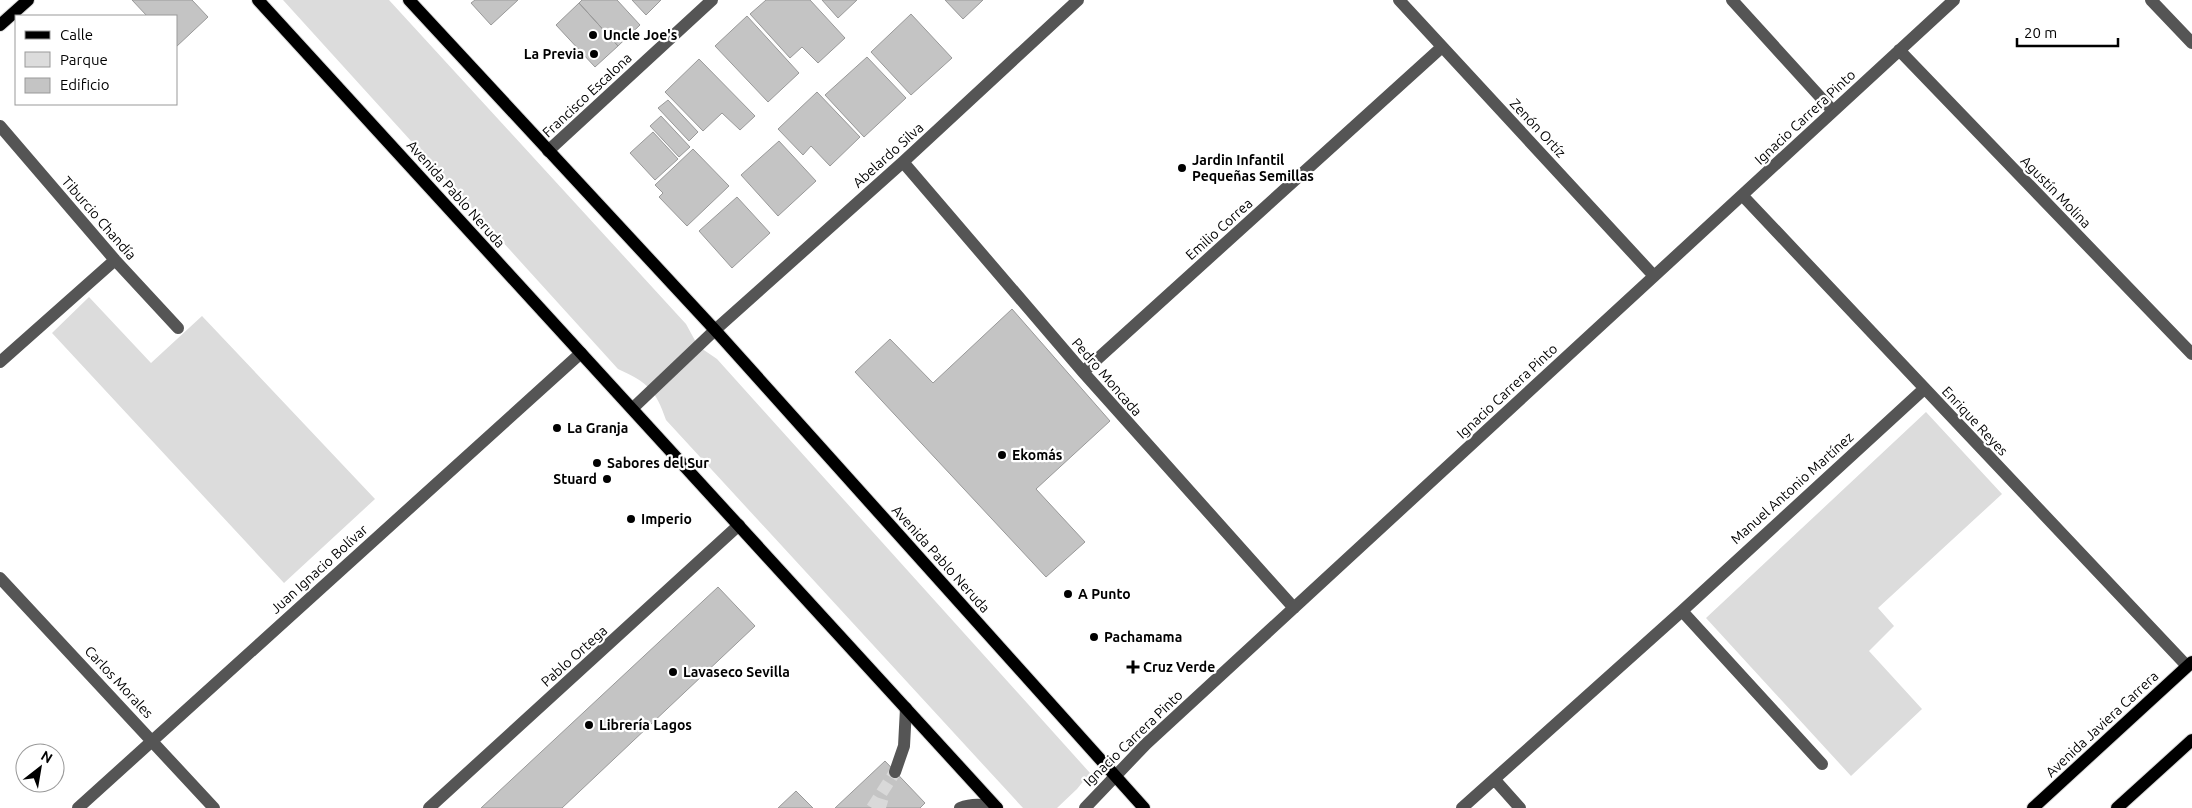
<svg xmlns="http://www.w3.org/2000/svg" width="2192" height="808" font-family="Ubuntu,sans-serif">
<rect width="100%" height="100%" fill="#fff"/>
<path fill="#dcdcdc" d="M283,0h106l297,324 12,22 19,13 373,414 -13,16 -20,19h-34l-357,-388c-10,-30 -19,-38 -48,-51z
M89,297l62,66 51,-47 173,183 -91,84 -232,-250z
M1926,412l76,82 -124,114 16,18 -25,25 53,58 -71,67 -145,-158z"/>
<path fill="#c4c4c4" stroke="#999" d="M132,0h60l16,17 -32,30v-31h-29z
M475,0h43l-27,25 -20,-22z
M582,0h35l23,25 -22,21 -39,-43z
M632,0h29l-15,15z
M766,0h44l35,38 -27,25 -16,-16 -12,11 -40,-44z
M822,0h35l-19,18z
M945,0h38l-20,19z
M579,3l39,43 -23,21 -39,-42z
M911,14l41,44 -41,37 -40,-43z
M747,16l52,57 -31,29 -53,-56z
M867,57l39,41 -42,39 -39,-42z
M699,59l56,57 -15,14 -18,-17 -19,18 -38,-39z
M817,92l43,45 -30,29 -19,-20 -8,9 -25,-26z
M668,100l30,32 -9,9 -31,-33z
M661,116l29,31 -11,10 -29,-31z
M653,132l25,27 -23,21 -25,-27z
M779,141l37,40 -38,35 -37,-41z
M693,149l36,37 -42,40 -28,-29 4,-4 -8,-8z
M737,197l33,36 -38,35 -33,-37z
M1012,309l98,112 -74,68 49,53 -39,35 -191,-205 35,-33 43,44z
M718,587l37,39 -193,182h-81z
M885,761l40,42 -5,5h-85z
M796,791l17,17h-35z"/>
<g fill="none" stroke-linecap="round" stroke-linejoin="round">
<path stroke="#d9d9d9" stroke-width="12" stroke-dasharray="12 6" stroke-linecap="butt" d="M875,803l16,5
M872,808l23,-36"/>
<g stroke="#dbdbdb" stroke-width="14">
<path id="major" d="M258,0l739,808
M409,0l306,330 429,478
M0,25l28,-25
M2033,808l159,-146
M2117,808l75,-68"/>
</g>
<path stroke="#555" stroke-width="12" d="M1399,0l255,276
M1732,0l101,111
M2151,0l41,43
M1899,50l293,304
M0,126l115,134 63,68
M548,151l164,-151
M903,162l180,210 211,236
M1742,195l445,471
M0,362l115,-102
M1083,372l359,-325
M633,408l82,-78 188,-168 175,-162
M0,578l214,230
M1682,611l140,153
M895,772l9,-26 2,-38
M1495,780l25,28
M78,808l503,-455
M429,808l310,-283
M960,808c13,-5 24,-4 37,0
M1085,808l61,-64 808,-744
M1462,808l220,-197 242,-222"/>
<use href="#major" stroke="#000" stroke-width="12"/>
</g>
<g fill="#000" stroke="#fff" stroke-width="2">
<circle cx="593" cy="35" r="5"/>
<circle cx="594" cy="54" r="5"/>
<circle cx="1182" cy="168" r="5"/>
<circle cx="557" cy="428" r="5"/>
<circle cx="1002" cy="455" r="5"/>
<circle cx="597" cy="463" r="5"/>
<circle cx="607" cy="479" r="5"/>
<circle cx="631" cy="519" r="5"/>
<circle cx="1068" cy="594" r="5"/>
<circle cx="1094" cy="637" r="5"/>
<path d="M1130.5 659.5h5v5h5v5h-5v5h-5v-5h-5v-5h5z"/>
<circle cx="673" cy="672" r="5"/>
<circle cx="589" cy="725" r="5"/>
</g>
<g text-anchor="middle" stroke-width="4.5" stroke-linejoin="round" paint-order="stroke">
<g font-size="14" font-weight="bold" fill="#000" stroke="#fff" text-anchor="start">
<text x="603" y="40">Uncle Joe's</text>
<text x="584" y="59" text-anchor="end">La Previa</text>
<text x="1192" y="165">Jardin Infantil<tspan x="1192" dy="16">Pequeñas Semillas</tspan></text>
<text x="567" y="433">La Granja</text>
<text x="1012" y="460">Ekomás</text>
<text x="607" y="468">Sabores del Sur</text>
<text x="597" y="484" text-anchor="end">Stuard</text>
<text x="641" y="524">Imperio</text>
<text x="1078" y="599">A Punto</text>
<text x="1104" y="642">Pachamama</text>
<text x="1143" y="672">Cruz Verde</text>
<text x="683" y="677">Lavaseco Sevilla</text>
<text x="599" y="730">Librería Lagos</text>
</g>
<g font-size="14" fill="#000" stroke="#fff">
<text transform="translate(587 95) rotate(-43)" y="5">Francisco Escalona</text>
<text transform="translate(1805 117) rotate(-43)" y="5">Ignacio Carrera Pinto</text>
<text transform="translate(1538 128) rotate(47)" y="5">Zenón Ortíz</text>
<text transform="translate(888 155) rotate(-42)" y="5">Abelardo Silva</text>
<text transform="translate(2056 192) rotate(46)" y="5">Agustín Molina</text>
<text transform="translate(456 194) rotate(48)" y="5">Avenida Pablo Neruda</text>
<text transform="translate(99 218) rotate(49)" y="5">Tiburcio Chandía</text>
<text transform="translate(1219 229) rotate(-42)" y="5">Emilio Correa</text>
<text transform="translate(1107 377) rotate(49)" y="5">Pedro Moncada</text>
<text transform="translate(1507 391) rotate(-43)" y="5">Ignacio Carrera Pinto</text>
<text transform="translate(1975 421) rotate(47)" y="5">Enrique Reyes</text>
<text transform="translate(1792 488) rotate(-42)" y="5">Manuel Antonio Martínez</text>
<text transform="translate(941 559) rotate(48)" y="5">Avenida Pablo Neruda</text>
<text transform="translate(319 569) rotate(-42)" y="5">Juan Ignacio Bolívar</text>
<text transform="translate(574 656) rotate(-42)" y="5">Pablo Ortega</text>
<text transform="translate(119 682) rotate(47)" y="5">Carlos Morales</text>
<text transform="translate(2102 724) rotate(-43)" y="5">Avenida Javiera Carrera</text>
<text transform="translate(1133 738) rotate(-44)" y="5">Ignacio Carrera Pinto</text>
</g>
</g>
<rect x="15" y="15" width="162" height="90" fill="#ffffff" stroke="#999999"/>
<rect x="25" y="31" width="25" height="8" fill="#000000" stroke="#999999"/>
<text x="60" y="40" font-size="15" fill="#000000">Calle</text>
<rect x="25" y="52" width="25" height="15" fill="#dcdcdc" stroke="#999999"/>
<text x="60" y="65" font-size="15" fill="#000000">Parque</text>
<rect x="25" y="78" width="25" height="15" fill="#c4c4c4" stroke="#999999"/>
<text x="60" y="90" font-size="15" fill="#000000">Edificio</text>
<g transform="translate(40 768) rotate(31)"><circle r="24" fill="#ffffff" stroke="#999999"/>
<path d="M0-4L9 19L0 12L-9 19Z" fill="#000000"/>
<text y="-8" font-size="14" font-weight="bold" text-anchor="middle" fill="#000000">N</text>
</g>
<path d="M2017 38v8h101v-8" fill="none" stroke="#000000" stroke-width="2.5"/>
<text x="2024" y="38" font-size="15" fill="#000000" stroke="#ffffff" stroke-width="4" paint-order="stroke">20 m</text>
</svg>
